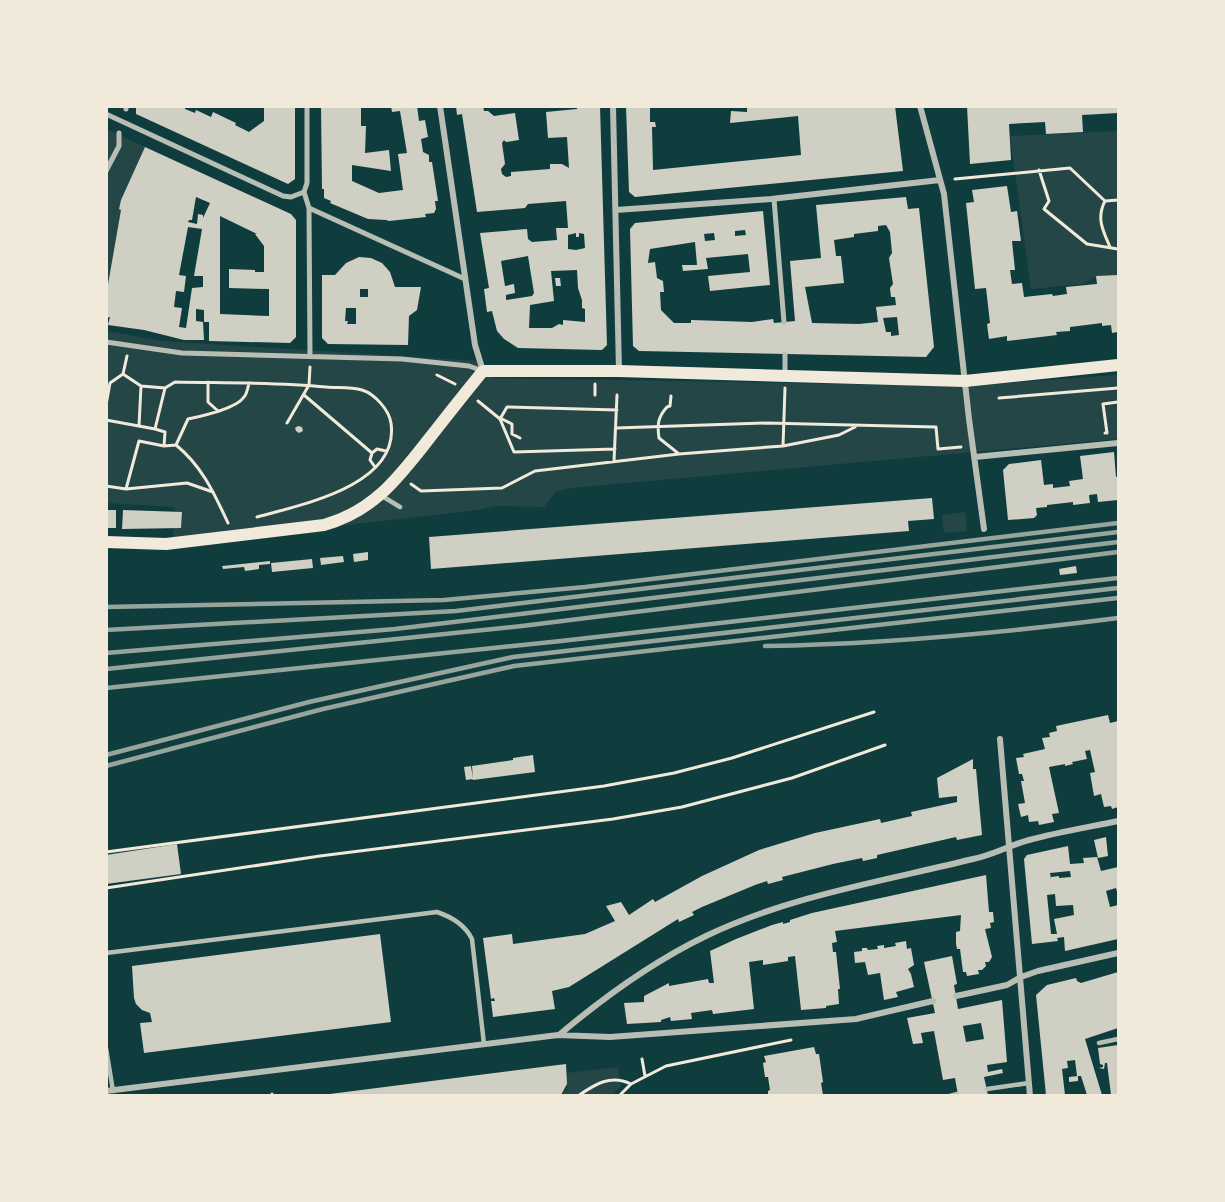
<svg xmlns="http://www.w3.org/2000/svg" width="1225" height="1202" font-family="'IBM Plex Sans',sans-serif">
<rect width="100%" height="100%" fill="#0f3d3e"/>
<path fill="#244646" d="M109,130l36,17 -24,53 -2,9 2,1 -14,86 -1,-161z
M1118,131v144l-21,1 -14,8 -52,5 -21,-153z
M107,331l56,10 315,20 15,17 470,8 155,-11v64l-547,49 -16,4 -11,15 -50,-1 -16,4 -305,35 2,-38 -68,-4z
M965,512l2,19 -23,2 -2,-18z
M618,1067l3,19 -9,9 -51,1 6,-8 -1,-15z"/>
<path fill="#cfcfc3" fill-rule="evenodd" d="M136,106h49v3l10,4 1,-3 15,7 2,-5 23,11 -1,2 14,7 15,-11v-15h31v73l-7,5 -152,-70z
M321,106h40v20h5l-1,27 24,-3 2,21 -39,-6v16l27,12 24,-3 -5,-36 9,-1 -7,-42 -8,1 -1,-6h26l2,15 6,-1 3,17 -7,2 2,13 6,3v7h3l6,39h-3l1,8 -2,4 -9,1 1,3 -37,4 -3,-1 -18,-1 -38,-16 1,-2 -7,-3v-9h-2z
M456,106h27l1,5h4l6,5 21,-3 4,27 -13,2 -2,-2 -2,3 3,21 -4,5 1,5 4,3 5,-1v-4l39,-3v-5h12l7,4 -2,-31 -19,1 -2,-26 31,-3v-3h23l7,239 -5,5 -84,-2 -14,-9 -7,-8 -5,-20 -5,1 -3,-23 5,-1 -9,-55 47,-4 1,10 4,3 25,-2 -1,-12h12l-2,-27 -38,3 -3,4 -48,4 -15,-98 -5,1zM576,233v4h3v-4l5,1 1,14 -9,2 -8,-1v-14zM528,256l6,37 -2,3 -26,4v-5l9,-2 -1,-9 -9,2 -4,-25zM577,270l1,18 4,12v8l3,1v13l-22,-2v5l-4,-1 -7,4h-23l1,-23 24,-4 -3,-30z
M626,106h24v16h5l1,5h-4l1,43 148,-15 -3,-39 -68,7 1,-12 16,1v-6h148l8,65 -268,26 -6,-5z
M967,106h151v7l-36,2 1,17 -37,2 -1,-12 -36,2 2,36 -41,4z
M145,147l146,67 5,6v117l-6,6 -81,-2v-19h-5v-12l-8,-1v12l7,1 1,18h-20l-40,-10 -36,-5 2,-8 -4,1v-22l15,-86 -2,-1 2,-9zM196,197l14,6 -7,15v-3l-5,-1 -1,10 -9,-2 1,-2h3zM220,216l37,18h-2l9,12v26h-9v-2l-26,-1v19l40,1v27l-49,-2zM188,227l14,2 -8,47h9v11l-11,1 -6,40 -7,-1 3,-19 -8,-1 2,-16 8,1 2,-16 -7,-1z
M1007,186l4,26 6,-1 4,30h-9l3,29h-5l2,14 10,-1 2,14 28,-3 1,2 14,-2 -1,-7 31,-3 -1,-8 22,-1v57l-6,1 -1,-8 -9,1v-3l-32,4v4l-14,1 1,3 -50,6v-5l-18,3 -2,-15 3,-1 -4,-35 -11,1 -9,-86 8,-1 -2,-12z
M906,197l2,12 11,-1 15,139 -8,10 -287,-6 -6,-5 -3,-117 5,-6 128,-12 7,74 -60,6 -2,-15 42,-4 -2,-18 -42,4 2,11 -25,2 -1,-6h15l-2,-23 -45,7 -2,14 7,-1 2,16 6,3 1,11h-4l1,18 13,13h17v-3l61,2 21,-3 1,4 21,-2 -5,-60 31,-3 -5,-53zM886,225l4,7 2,21 -3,5 4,26 -3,4 1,9h4l1,8 -20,2 2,15 -19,2 -47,-1 -7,-36 39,-4 -3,-27h-5l-2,-16 20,-3v-3l24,-3v-5zM745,230l1,5 -11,1v-5zM714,233l1,7 -10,1 -1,-7zM897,317l2,18 -8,1v-4h-5l-3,-14z
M359,257l12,1 11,5 8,9 5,15h26l-4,23 -8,6 -1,29 -80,-1 -6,-6v-63h13l11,-12zM360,289h8v8h-8zM346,308h10v16h-9l1,-3h-3z
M555,278h5l1,8h-5z
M298,426l4,1 1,4 -4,2 -3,-2 -1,-3z
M1114,452l2,25 2,-1v24l-20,2 -1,-8 -8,1 1,8 -17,2v-3l-26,3v2l-11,1 1,7 -3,3 -26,2 -5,-50 6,-6 32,-4 3,25 9,-1v4l17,-2 -1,-5 14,-2 -3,-23z
M932,498l2,21 -26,2 1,10 -478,38 -2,-32z
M106,510h10v18h-10z
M123,510l59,2 -1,16 -59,1z
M368,552v8l-14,2 -1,-8z
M343,556l1,6 -23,3 -1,-7z
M312,559l1,9 -41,4 -1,-9z
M270,561v3l-11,1v4l-14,2 -1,-4 -21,2 -1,-3z
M1076,566l1,7 -17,2 -1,-6z
M1108,715l2,8 8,-2v86l-6,2 -1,-3 -7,1 -3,-13 -7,2 -4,-23 5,-1 -5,-22 -5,1 2,8 -15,3 1,2 -8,2v-2l-16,3 10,46 -7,1 2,8 -15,3 -1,-4 -9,1 -1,-7 -7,2 -3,-13 7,-1 -4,-22h3l-2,-7h-3l-3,-16 8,-1 -1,-3 22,-5 -3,-11 8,-1 -1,-4 8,-2 -1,-5z
M533,755l2,17 -62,8 -1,-14 41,-6v-2z
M973,759v10h3l6,66 -25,5 -1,-3 -79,18v3l-14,3 -1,-3 -29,6 -51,13 1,3 -15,4 -1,-3 -12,4 -53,22 -10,5 2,3 -15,7 -1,-3 -109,68 -17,4 3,18 -62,8 -2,-16h4l-1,-3 -3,1 -8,-61 29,-4 1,10 72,-10 30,-13 -9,-15 15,-4 8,13 24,-16 2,3 47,-26 57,-26 56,-17 65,-14 1,4 31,-7 -1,-4 46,-10v-6l-18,2 -2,-20z
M471,766l2,13 -7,1 -2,-13z
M1106,837l2,19 -10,2 -4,-18z
M177,844l4,30 -75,10v-29z
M1068,846l2,18 14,-1 -1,-5 14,-1 4,14 17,-4v28l-2,-7 -10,3 4,16 8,-2v34l-53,12 -1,-14 -7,1 1,3 -26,3 -8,-85 3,-4zM1070,871l1,6 -12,1v-2l-8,1v2l-1,-6zM1055,894l1,12 17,-1 1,10 -20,4 3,15h-6l-4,-39z
M986,875l3,37h4l1,10 -4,1 1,5 -6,1 7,28 -3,5h-4l1,4 -4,4h-4l1,4 -12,2 -1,-4h-3l-3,-23h-3l-1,-5v-12l4,-1 1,-16 -126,16 2,11 -5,1 1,9h3l4,37h-2l1,15 -13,2v2l-25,2 -6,-54 -7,1v4l-25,4v-5l-14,2 5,47 -41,5 -1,-4 -21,3 1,6 -21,2 -1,-4 -9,3v2l-34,2 -3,-21 20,-1v-6l25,-13v3l39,-7 1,4h5l-4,-32 26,-12 36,-14 11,-3v2l7,-2v-2l22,-7z
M380,934l11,88 -247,31 -4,-30 12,-1 -2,-9 -8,-3 -6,-6 -2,-6 -2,-32z
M906,941l1,8 4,-1 3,17 -6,4 3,5 3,13 -18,5 2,5 -14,3 -4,-27 -12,2 -3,-13 -10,1 -1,-11 8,-1v-3h5l1,2 10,-1 -1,-3 7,-1v3l12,-2 -1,-3z
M952,956l5,28 -3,1 4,24 44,-9 5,62 -20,3 1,7 14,-3 1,4 -19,4 4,18h-30l-3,-17 -12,2 -9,-49 -13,2 2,10 -10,1 -6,-26 28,-5 -11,-51zM981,1023l3,16 -18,3 -3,-16z
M1118,972v56l-33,11 17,56h-15l-6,-19h-4l-2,-16 -8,1 1,7 -6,1 3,26h-19l-10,-100 11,-10 29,-7 1,3 4,2z
M1118,1045v50h-7l-4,-32h-2l-1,6 -5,-1 4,-1v-2l-3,-1 -2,-16z
M814,1047l2,7h3l4,28 -2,1 2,12h-55v-4l2,-1 -2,-13h-3l-2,-14 3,-1 -2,-6z
M566,1064l1,20 -6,11h-239z
M1078,1076v5l-9,1v-5z"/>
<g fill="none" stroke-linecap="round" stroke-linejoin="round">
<path stroke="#f1e9da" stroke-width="3" d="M1039,170l10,31 -5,8 43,35 31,5
M955,179l115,-11 35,33
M1110,247c-7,-16 -14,-29 -5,-46l13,-1
M123,374l18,12 24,2
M437,375l18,9
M208,382v20l10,9
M304,395l68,58
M595,395v-11
M671,396l-1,10 -3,1c-9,10 -10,17 -8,31l20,16
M999,398l119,-10
M478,401l22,18 7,-12 110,3
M106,405l4,-22 13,-9 4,-18
M500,419l14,33 101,-3
M502,419l10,5v10l8,4
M106,420l49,9
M287,423l22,-38 1,-18
M139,426l2,-40
M616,428l150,-5 170,4 2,22 23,-2
M1105,433h2l-4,-29 15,-2
M176,445l12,-26c14,-3 48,-10 56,-22 3,-3 4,-10 5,-14
M164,446l1,-14 -10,-3 10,-41 10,-6c50,1 101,0 151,5 11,1 25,0 36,3 13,4 27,20 29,33 9,63 -91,82 -134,94
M783,446l2,-58
M372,453l5,-4 9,2
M372,453l-2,7 5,7
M614,461l3,-66
M411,484l10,7 81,-3 33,-17 144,-17 104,-8 56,-11 16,-8
M106,486l20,3 13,-48 25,5 12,-1c26,21 38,48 52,78
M126,489l61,-6 26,9
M106,852l498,-66 70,-13 58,-15 142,-46
M106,888l214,-32 293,-37 69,-12 110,-29 93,-33
M642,1059l3,17
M272,1094v2
M578,1096c17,-12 33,-22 53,-12
M619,1096l12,-12 35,-18 125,-26"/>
<path stroke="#b8beb3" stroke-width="4.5" d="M382,496l18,11
M106,953l331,-41c15,5 28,13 35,27l12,105
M1099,1043l19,-4
M106,1048l7,43
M987,1089l42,-6
M950,1096l7,-2"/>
<path stroke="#b8beb3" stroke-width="5" d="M307,106v77l-3,9 5,16 1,148
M126,109v-3
M106,114l177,82 8,1 13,-5
M106,171l13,-25v-13
M774,199l10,123
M309,208l156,71
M106,342l76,11 220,6 67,7 14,5
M785,354v22"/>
<path stroke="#b8beb3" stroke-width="6" d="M440,106l35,239 8,26
M613,106l6,265
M920,106l24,88 25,225 15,110
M616,210l155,-11 169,-19
M975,457l143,-14
M1000,739l30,357
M956,996l51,-11 14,-8 17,-6 80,-18
M559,1035c45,-38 93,-73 147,-99 83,-40 178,-55 267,-77 20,-4 37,-14 56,-19 29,-8 60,-13 89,-19
M106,1091l452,-56 52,2 246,-18 77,-18"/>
<path stroke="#f1e9da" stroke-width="12" d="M106,542l60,2 158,-19c50,-14 74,-47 104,-85 18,-23 36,-46 55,-69h136l346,10 153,-16"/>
<path stroke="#97a49c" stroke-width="4.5" d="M106,607l338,-7 141,-13 533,-64
M106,630l350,-19 662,-79
M765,646c119,-2 236,-13 353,-28
M106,653l289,-24 723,-87
M106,669l416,-43 596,-74
M106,688l455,-47 557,-63
M106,755l203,-53 204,-45 605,-69
M106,766l217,-57 191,-43 604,-68"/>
</g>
<rect width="1225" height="1202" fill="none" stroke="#f1e9da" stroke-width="216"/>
</svg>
